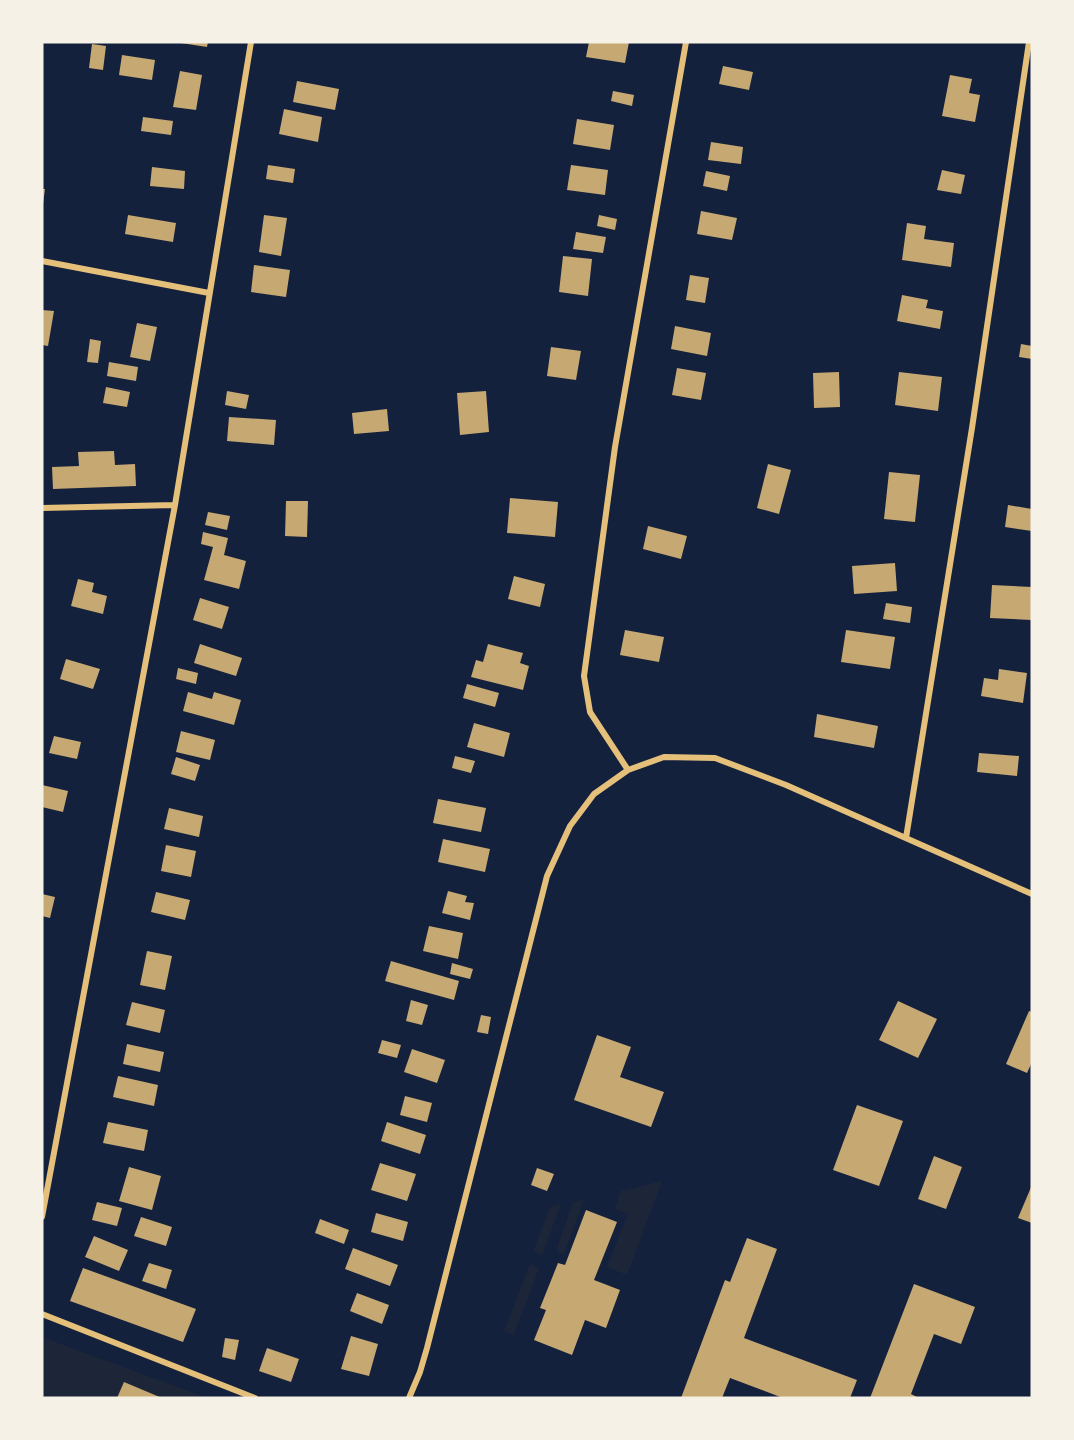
<svg xmlns="http://www.w3.org/2000/svg" width="1074" height="1440" font-family="Arial,sans-serif">
<rect width="100%" height="100%" fill="#14213d"/>
<path fill="#1d2539" d="M662,1181l-35,94 -20,-8 21,-53 -13,-5 6,-18z
M584,1199l-20,55 -8,-3 17,-48z
M561,1204l-19,51 -9,-3 17,-45z
M530,1264l9,4 -25,67 -10,-4z
M42,1337l165,61h-165z"/>
<path fill="#c6a872" d="M181,42h27l-1,5 -26,-4z
M589,42h40l-4,21 -39,-6z
M92,44l14,2 -3,24 -14,-2z
M122,55l33,5 -3,20 -33,-5z
M723,66l30,6 -4,18 -30,-6z
M180,71l22,4 -6,35 -23,-3z
M950,75l22,4 -3,14 11,2 -5,27 -33,-6z
M297,81l42,8 -4,21 -42,-8z
M613,91l21,4 -2,11 -21,-5z
M284,109l38,8 -4,25 -39,-8z
M143,117l30,4 -2,14 -30,-4z
M577,119l37,6 -4,25 -37,-6z
M711,142l32,5 -2,17 -33,-4z
M268,165l27,4 -2,14 -27,-4z
M571,165l37,5 -3,25 -38,-5z
M152,167l33,4 -1,18 -34,-3z
M942,170l23,5 -4,19 -24,-4z
M706,171l24,5 -3,15 -24,-5z
M42,189h3l-2,15h-1z
M701,211l36,7 -5,22 -35,-6z
M128,215l48,8 -3,19 -48,-8z
M264,215l23,3 -6,38 -22,-4z
M599,215l18,4 -2,11 -18,-4z
M907,223l19,3 -2,13 30,4 -3,24 -49,-7z
M576,232l30,5 -3,16 -30,-4z
M563,256l29,3 -4,37 -29,-4z
M254,265l36,5 -4,27 -35,-5z
M690,275l19,3 -4,25 -19,-3z
M902,295l26,5 -2,8 17,3 -3,18 -43,-8z
M42,310l12,1 -6,35 -6,-1z
M137,323l20,4 -7,34 -20,-4z
M675,326l36,7 -4,23 -36,-7z
M90,339l11,2 -3,22 -11,-1z
M1021,344l11,2v13l-13,-2z
M551,347l30,4 -5,29 -29,-4z
M109,362l29,5 -2,14 -29,-5z
M677,368l29,5 -5,27 -29,-5z
M839,372l1,35 -26,1 -1,-35z
M899,372l43,5 -4,34 -43,-6z
M106,387l24,5 -3,15 -24,-4z
M227,391l22,4 -3,14 -21,-4z
M486,391l3,41 -29,3 -3,-42z
M387,409l2,22 -35,3 -2,-21z
M229,417l47,3 -2,25 -47,-4z
M114,451l1,14 20,-1 1,22 -83,3 -1,-22 27,-1 -1,-14z
M768,464l23,6 -12,44 -22,-6z
M889,472l31,3 -5,47 -31,-3z
M510,498l48,4 -3,35 -48,-4z
M286,501h22l-1,36 -22,-1z
M1008,505l24,4v22l-27,-4z
M208,512l22,4 -3,14 -22,-5z
M648,526l39,10 -6,23 -38,-10z
M203,532l25,6 -4,17 22,6 -7,28 -35,-9 9,-33 -12,-3z
M895,563l2,28 -43,3 -2,-28z
M514,576l31,8 -5,23 -32,-8z
M78,579l16,4 -2,9 15,4 -4,18 -32,-8z
M992,585l40,2v33l-42,-2z
M200,598l29,9 -7,22 -29,-9z
M886,603l26,4 -2,16 -27,-4z
M625,630l39,7 -5,25 -39,-7z
M846,630l49,7 -5,32 -49,-7z
M200,644l42,14 -6,18 -42,-13z
M488,644l35,9 -3,10 9,3 -6,24 -52,-13 5,-17 7,2z
M66,659l34,10 -7,20 -33,-10z
M178,668l20,5 -2,11 -20,-5z
M999,669l28,4 -4,30 -42,-7 3,-18 14,2z
M467,684l32,9 -4,14 -32,-9z
M188,692l24,7 2,-7 27,8 -7,25 -51,-14z
M817,714l61,12 -4,22 -60,-11z
M474,723l36,10 -6,24 -37,-10z
M181,731l34,9 -5,20 -34,-8z
M54,736l27,6 -4,17 -28,-6z
M979,753l40,3 -2,20 -40,-4z
M455,756l20,5 -4,12 -19,-5z
M176,757l24,8 -5,16 -24,-7z
M42,785l26,6 -5,21 -21,-5z
M438,799l48,9 -5,24 -48,-9z
M169,808l34,8 -4,21 -35,-8z
M443,839l47,10 -5,23 -47,-10z
M166,845l30,6 -5,26 -30,-6z
M448,891l19,5 -2,6 9,1 -4,17 -28,-7z
M156,892l34,8 -5,20 -34,-8z
M42,894l13,3 -5,21 -8,-2z
M429,926l34,7 -5,26 -35,-8z
M147,951l25,5 -7,34 -25,-5z
M391,961l68,20 -5,19 -69,-19z
M452,963l21,6 -3,10 -20,-5z
M411,1000l17,5 -6,20 -16,-4z
M898,1001l39,18 -19,39 -39,-18z
M132,1002l33,8 -5,23 -34,-8z
M1029,1011l3,1v50l-5,11 -21,-9z
M481,1015l10,2 -3,17 -11,-2z
M597,1035l34,12 -11,30 44,15 -13,35 -77,-27z
M382,1040l19,5 -4,13 -19,-5z
M127,1044l37,8 -4,20 -37,-8z
M412,1049l33,11 -8,23 -33,-11z
M118,1076l40,9 -4,21 -41,-9z
M405,1096l27,7 -5,19 -27,-7z
M857,1105l46,16 -24,65 -46,-16z
M108,1122l40,8 -4,21 -41,-8z
M387,1122l39,13 -6,19 -39,-13z
M934,1156l28,11 -16,42 -28,-10z
M380,1163l36,11 -9,27 -36,-11z
M129,1167l32,9 -9,34 -33,-9z
M537,1168l17,6 -7,17 -16,-6z
M1032,1185v38l-14,-5z
M97,1202l25,6 -5,18 -25,-6z
M586,1210l31,12 -23,58 26,10 -14,38 -21,-8 -13,35 -38,-15 12,-30 -6,-2 18,-45 7,2z
M376,1213l32,9 -5,19 -32,-9z
M141,1217l31,10 -6,19 -32,-10z
M320,1219l29,11 -5,14 -29,-11z
M94,1236l34,14 -9,21 -34,-14z
M747,1238l30,11 -33,89 113,42 -7,18h-67l-53,-20 -8,20h-41l44,-118 5,2z
M353,1248l45,17 -8,21 -45,-17z
M149,1263l23,7 -6,19 -24,-8z
M83,1268l113,41 -13,33 -113,-41z
M914,1284l61,23 -14,37 -27,-10 -23,60 8,4h-49z
M357,1293l32,12 -7,19 -32,-13z
M351,1336l27,8 -9,32 -28,-7z
M225,1338l14,2 -4,20 -13,-3z
M267,1348l32,11 -8,23 -32,-11z
M124,1382l38,16h-45z"/>
<g fill="none" stroke-linecap="round" stroke-linejoin="round">
<path stroke="#e5c07b" stroke-width="6" d="M42,261l167,32
M42,508l133,-3
M628,770l36,-13 51,1 71,27 246,109
M906,838l66,-410 57,-386
M42,1217l133,-712 76,-463
M42,1314l213,84
M409,1398l11,-26 7,-24 120,-472 23,-50 24,-32 34,-24 -38,-58 -6,-36 31,-229 71,-405"/>
</g>
<rect width="1074" height="1440" fill="none" stroke="#f6f1e7" stroke-width="87"/>
</svg>
